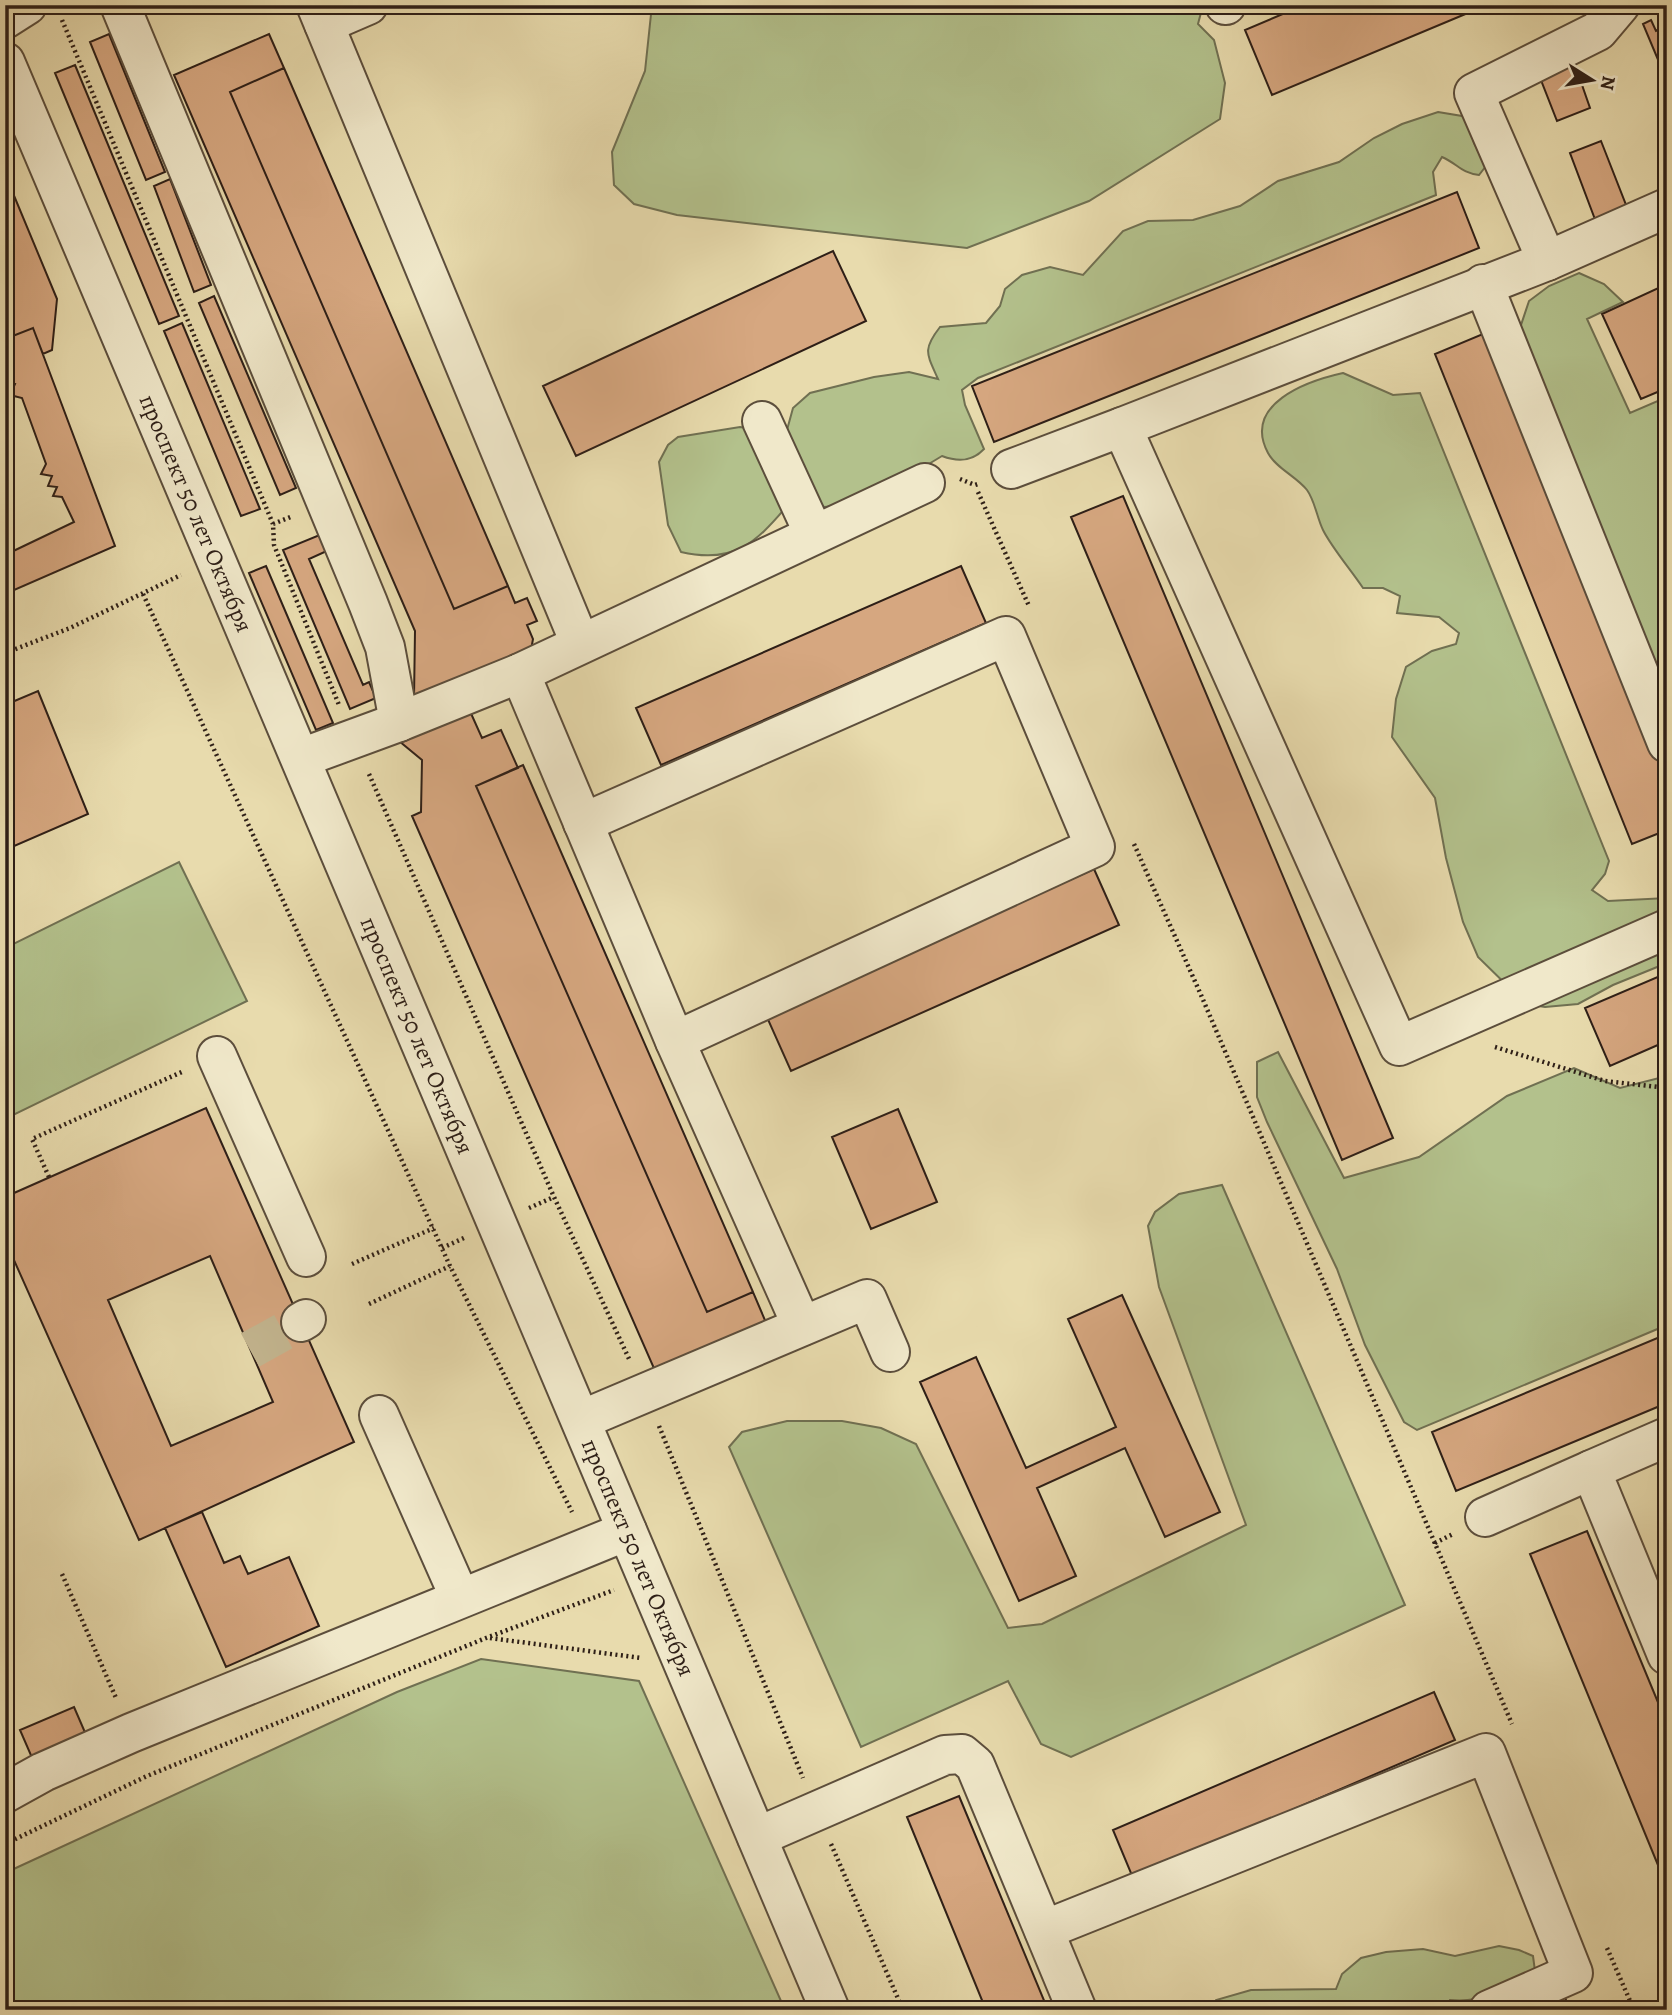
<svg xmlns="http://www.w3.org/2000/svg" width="1672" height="2015" font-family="Alegreya,serif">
<rect width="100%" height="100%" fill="#e8dbad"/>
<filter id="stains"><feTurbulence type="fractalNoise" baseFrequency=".00286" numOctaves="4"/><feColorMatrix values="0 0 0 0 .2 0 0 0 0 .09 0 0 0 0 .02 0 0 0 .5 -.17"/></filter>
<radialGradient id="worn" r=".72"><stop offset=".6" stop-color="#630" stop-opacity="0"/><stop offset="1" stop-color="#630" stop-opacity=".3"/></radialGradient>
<path fill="#b3c18c" stroke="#707052" stroke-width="2" d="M652,5h551l-5,19 16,16 11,43 -5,36 -131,82 -122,47 -290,-33 -43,-11 -20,-19 -2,-33 33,-81z
M1438,112l24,4 9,9 3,18 12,23 -7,9c-18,-2 -21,-11 -37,-18l-9,15 3,23 -458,183 -16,12 3,15 19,44c-12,13 -26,13 -42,7 -29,18 -85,50 -118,51l-11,-9 -26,-68 6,-22 17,-15 64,-16 35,-5 29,7c-11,-25 -16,-29 2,-52l46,-4 14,-17 5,-17 17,-14 28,-8 33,8 40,-44 25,-10 45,-1 47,-14 38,-25 61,-19 35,-24 28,-14z
M1579,273l25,11 19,18 -36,17 43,94 37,-16v331l-149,-394 11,-33 20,-15z
M1343,373l50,22 27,-2 189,468 -4,13 -13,16 16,11 59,-3v65l-54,22 -35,19 -33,3 -19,-3 -48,-47 -15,-35 -17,-64 -11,-60 -43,-61 4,-38 10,-32 26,-16 24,-7 3,-11 -20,-16 -42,-4 3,-17 -17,-8h-20c-12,-18 -31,-40 -40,-58 -6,-12 -8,-29 -16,-40 -10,-13 -31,-22 -39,-37 -26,-49 39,-72 75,-80z
M740,427l12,2 35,77c-32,38 -54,58 -106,46l-13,-27 -9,-63 9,-17 10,-8z
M179,862l68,139 -242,118v-171z
M1278,1052l66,126 75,-21 88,-61 67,-28 46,20 47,-12v249l-250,105 -13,-8 -39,-77 -28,-76 -70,-147 -10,-25v-35z
M1222,1185l183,420 -334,152 -30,-13 -33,-63 -147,66 -132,-300 13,-15 45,-11h55l39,7 35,16 92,184 34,-4 204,-99 -87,-238 -11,-61 7,-14 24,-18z
M481,1659l158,22 146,329h-780v-137l392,-181z
M1499,1946l20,4 14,6 2,15c-30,18 -48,32 -85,29l-2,10h-239l7,-10 35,-10 85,-1 6,-15 19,-16 25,-6 37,-3 32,7z"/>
<path fill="#d6a780" stroke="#2e1f17" stroke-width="2" fill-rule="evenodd" d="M1304,5h183l-215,90 -27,-65z
M1651,20l5,11 11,-5v46l-3,2 -21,-50z
M109,34l56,138 -19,8 -56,-138z
M269,34l15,34 -54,24 224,517 54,-23 7,17 12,-5 10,23 -10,4 6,14 -2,11 -117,49 1,-68 -241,-556z
M1574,62l16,46 -33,13 -18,-46z
M75,65l104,251 -20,8 -104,-251z
M284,68l224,518 -54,23 -224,-517z
M1601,141l27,69 -32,12 -26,-69z
M5,174l52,125 -5,51 -9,4 -10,-26 -28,11z
M170,179l41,106 -17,7 -40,-106z
M1457,192l22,56 -485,194 -22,-56z
M833,251l33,70 -290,135 -33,-70z
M1667,284v104l-26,11 -39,-85z
M214,296l82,192 -16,7 -81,-192z
M182,323l78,186 -19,7 -77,-185z
M33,328l82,218 -110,48v-39l69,-33 -12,-25 -9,-1 4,-9 -9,-1 4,-10 -11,-2 5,-10 -24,-66 -12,-3 5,-11 -9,-2 5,-8h-6v-35z
M1490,331l177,439v60l-35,14 -197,-490z
M1123,496l270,642 -51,22 -271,-643z
M322,534l7,16 -20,9 54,126 6,-3 7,16 -26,11 -67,-159z
M266,566l67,157 -17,7 -67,-157z
M961,566l25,57 -325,142 -25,-57z
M38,691l50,123 -83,36v-145z
M469,709l13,29 19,-8 17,38 -42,18 231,526 46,-20 14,33 -111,48 -244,-557 9,-4 1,-52 -23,-19z
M523,765l230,527 -46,20 -231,-526z
M1094,869l25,56 -328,146 -25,-56z
M1667,973v68l-57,25 -25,-58z
M206,1108l148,334 -215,98 -134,-300v-43zM210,1256l63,146 -102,44 -63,-146z
M898,1109l39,93 -66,27 -39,-92z
M1122,1295l98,217 -55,25 -40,-89 -88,40 39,88 -57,25 -99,-219 56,-25 50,111 90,-41 -48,-108z
M1667,1334v69l-211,88 -24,-59z
M202,1512l22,51 16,-7 8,18 41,-17 30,69 -93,41 -61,-139z
M1587,1531l80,193v163l-137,-333z
M1434,1692l21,48 -322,138 -20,-48z
M74,1707l13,30 -54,23 -13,-30z
M959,1796l89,214h-62l-79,-193z
M1562,1990l8,20h-54z"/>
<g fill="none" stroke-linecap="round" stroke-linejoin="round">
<path stroke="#c3b58f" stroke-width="38" stroke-dasharray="38 19" stroke-linecap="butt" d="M250,1350l51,-28"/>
<g stroke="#5c4e3c" stroke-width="42">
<g id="minor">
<path d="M120,5l248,598 17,44 14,75"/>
<path d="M316,5l264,638"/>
<path d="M1225,5h1"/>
<path d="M5,19l22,-14"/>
<path d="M324,24l44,-19"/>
<path id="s1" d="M5,62l825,1948"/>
<path d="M1667,208l-120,53 -425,166 277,619 268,-117"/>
<path d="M1547,261l-73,-168 124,-62 22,-26"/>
<path d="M1483,284l184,459"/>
<path d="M762,421l52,113"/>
<path d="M1011,469l111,-42"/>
<path d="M520,673l155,368 127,285"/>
<path d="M301,758l98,-36 121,-49 405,-190"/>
<path d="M583,823l423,-187 89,211 -420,194"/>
<path d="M217,1056l89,201"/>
<path d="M301,1322l5,-3"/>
<path d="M379,1415l81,183"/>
<path d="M581,1420l286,-121 23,53"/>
<path d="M1667,1437l-76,33 76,185"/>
<path d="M1485,1517l106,-47"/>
<path d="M5,1793l38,-21 88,-39 496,-202"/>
<path d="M757,1837l188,-82 17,-1 13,11 102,245"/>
<path d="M1044,1930l442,-177 87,220 -84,37"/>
</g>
</g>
<path stroke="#2e1f17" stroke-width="4.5" stroke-dasharray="2 3.5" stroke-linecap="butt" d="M62,20l211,504 1,21 65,160
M960,479l15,6 3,-1
M978,492l51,114
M273,524l20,-8
M143,594l307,672 122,246
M5,653l65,-25 111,-53
M369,774l185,423 76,164
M1134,844l67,151 311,729
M1495,1047l110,34 62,7
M49,1177l-17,-38 152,-68
M529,1208l25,-11
M442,1248l22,-10
M352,1264l82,-36
M369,1304l81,-38
M659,1426l144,352
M1435,1543l18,-9
M62,1574l54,124
M490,1638l151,20
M5,1844l142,-68 339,-138 128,-48
M831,1844l72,166
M1607,1948l27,62"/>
<use href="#minor" stroke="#f0e8ca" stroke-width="38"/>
</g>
<g text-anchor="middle" stroke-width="6" stroke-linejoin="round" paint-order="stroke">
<g font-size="24" fill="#2e1f17" stroke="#f0e8ca">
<text dy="8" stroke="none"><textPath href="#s1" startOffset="490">проспект 50 лет Октября</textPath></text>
<text dy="8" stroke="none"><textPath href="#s1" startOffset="1057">проспект 50 лет Октября</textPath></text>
<text dy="8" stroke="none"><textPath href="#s1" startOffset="1624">проспект 50 лет Октября</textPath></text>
</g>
</g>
<rect width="1672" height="2015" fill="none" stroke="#e8dbad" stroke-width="28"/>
<rect x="7" y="7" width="1658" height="2001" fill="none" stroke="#2e1f17" stroke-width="3.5"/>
<rect x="14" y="14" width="1644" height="1987" fill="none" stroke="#2e1f17" stroke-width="2"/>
<g transform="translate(1592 80) rotate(101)" stroke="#f0e8ca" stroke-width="5" paint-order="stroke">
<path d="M0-5L12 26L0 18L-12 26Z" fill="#2e1f17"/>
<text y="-10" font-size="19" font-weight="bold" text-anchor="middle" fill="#2e1f17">N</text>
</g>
<rect width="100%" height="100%" filter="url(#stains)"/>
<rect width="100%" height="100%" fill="url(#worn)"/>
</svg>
